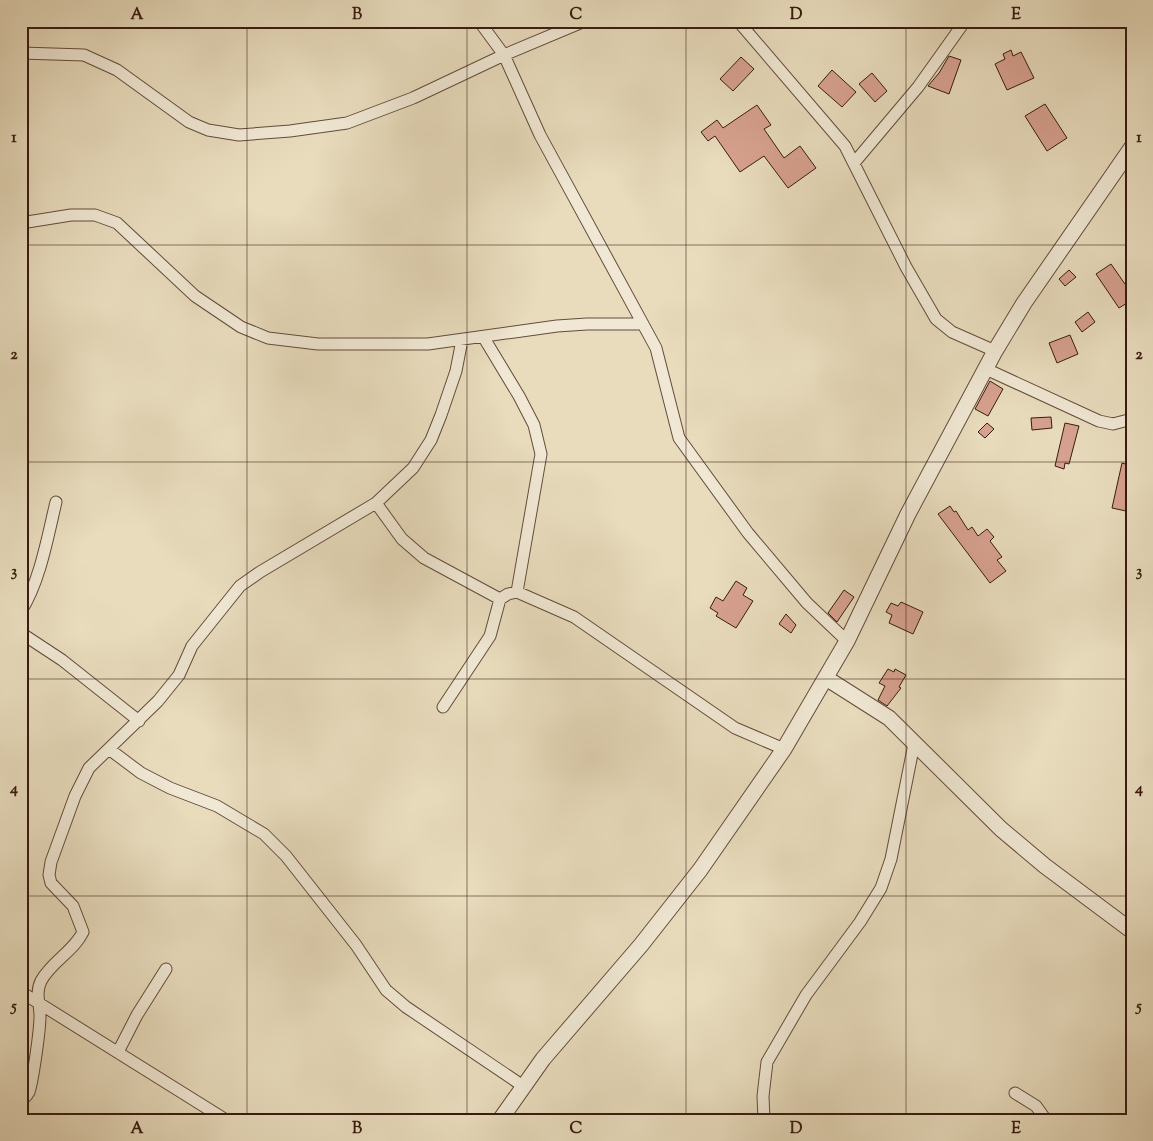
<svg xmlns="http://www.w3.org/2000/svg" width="1153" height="1141" font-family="'Sorts Mill Goudy',serif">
<rect width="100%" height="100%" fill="#e8dcbd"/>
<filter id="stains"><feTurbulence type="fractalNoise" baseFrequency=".004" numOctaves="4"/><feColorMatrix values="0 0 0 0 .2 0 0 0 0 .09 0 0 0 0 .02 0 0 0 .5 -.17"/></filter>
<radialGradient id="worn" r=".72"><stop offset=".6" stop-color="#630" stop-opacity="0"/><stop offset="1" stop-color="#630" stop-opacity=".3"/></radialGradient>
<path fill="#d7a18f" stroke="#381b10" d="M1011,50l2,6 8,-4 13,26 -27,12 -12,-26 10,-5 -2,-5z
M949,56l12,4 -12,34 -21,-8 11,-13z
M741,57l13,12 -21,22 -13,-12z
M832,70l24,22 -14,15 -24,-21z
M872,73l15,18 -12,11 -16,-18z
M1045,104l22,34 -20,13 -22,-35z
M757,105l14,20 -7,4 20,29 16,-12 16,22 -28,20 -24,-32 -24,16 -25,-36 -7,5 -7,-9 16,-12 6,8z
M1111,264l21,30v6l-13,8 -23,-34z
M1069,270l7,7 -11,9 -6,-7z
M1088,312l7,10 -13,10 -7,-10z
M1070,335l8,19 -21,9 -8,-20z
M990,381l13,8 -15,27 -13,-7z
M1051,417l1,11 -20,2 -1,-12z
M987,423l7,6 -9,9 -7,-6z
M1065,423l14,3 -10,38 -4,-1 -1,6 -9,-3z
M1122,463l10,3v17l-6,28 -14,-3z
M950,506l4,6 2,-1 12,19 4,-3 6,9 9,-7 7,8 -4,4 12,16 -5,3 9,11 -16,12 -52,-69z
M736,581l11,7 -4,7 10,6 -17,27 -20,-12 2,-3 -8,-5 6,-11 7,4z
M844,590l10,7 -17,25 -9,-9z
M901,602l22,10 -10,22 -24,-11 3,-8 -6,-3 5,-9 7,3z
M786,614l10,11 -5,8 -12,-9z
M888,669l6,3 1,-3 11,6 -7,12 2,1 -14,18 -9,-6 7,-14 -6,-3z"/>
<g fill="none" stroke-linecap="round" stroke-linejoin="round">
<g stroke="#644b3b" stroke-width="13">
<path id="minor" d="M479,21l25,34 36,80 116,213 23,90 69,95 59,70 40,38
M738,21l107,125 61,121 30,52 16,13 43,19
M21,53l63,2 33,15 72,52 19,8 31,5 51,-4 57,-8 66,-25 91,-43 81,-34
M854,163l64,-76 47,-66
M21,223l50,-8h24l22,8 78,73 46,31 27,11 50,6h110l129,-18 30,-2h56
M484,338l35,58 15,29 7,29 -24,138
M986,369l113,52 14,3 19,-5
M376,503l26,36 22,19 76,41
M21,611c19,-29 27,-76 35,-109
M21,633l41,27 77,61
M443,707l47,-71 10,-37 8,-5 9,-2 57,25 161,111 49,21
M109,749l32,24 29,15 47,18 47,28 22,22 70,89 30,45 20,17 117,79
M21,992l205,128
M118,1052l19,-37 29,-46
M1015,1093l21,13 10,14
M21,1101c3,-3 6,-5 8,-9 4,-12 11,-62 11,-76 0,-12 -5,-23 1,-35 10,-19 33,-30 42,-49l-10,-26 -22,-23 -2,-8 2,-13 24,-66 14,-28 69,-67 21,-26 13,-29 48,-60 20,-14 116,-69 37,-35 18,-28 10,-25 15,-44 6,-31
M764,1120l-1,-24 4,-34 39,-67 54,-73 21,-34 10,-29 23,-115"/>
</g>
<g stroke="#644b3b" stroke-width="17">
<path id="tertiary" d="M826,678l63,40 112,111 44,37 87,65
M500,1120l43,-61 98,-114 59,-75 84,-121 63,-108 61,-127 87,-163 29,-48 108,-156"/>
</g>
<use href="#minor" stroke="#f0e8d4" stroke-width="11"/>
<use href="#tertiary" stroke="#f0e8d4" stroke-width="15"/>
</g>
<path fill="none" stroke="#381b10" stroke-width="1" stroke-opacity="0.55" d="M247,21v1099M467,21v1099M686,21v1099M906,21v1099M21,245h1111M21,462h1111M21,679h1111M21,896h1111"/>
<rect width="1153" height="1141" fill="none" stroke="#e8dcbd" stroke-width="55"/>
<rect x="28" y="28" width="1098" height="1086" fill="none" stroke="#381b10" stroke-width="2"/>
<g font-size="16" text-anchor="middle" font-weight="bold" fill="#381b10">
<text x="137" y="19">A</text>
<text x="357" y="19">B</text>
<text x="576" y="19">C</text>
<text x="796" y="19">D</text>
<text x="1016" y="19">E</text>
<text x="14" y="142">1</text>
<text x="1139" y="142">1</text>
<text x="14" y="359">2</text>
<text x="1139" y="359">2</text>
<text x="14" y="576">3</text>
<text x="1139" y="576">3</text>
<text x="14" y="793">4</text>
<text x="1139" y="793">4</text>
<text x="14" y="1011">5</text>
<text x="1139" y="1011">5</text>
<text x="137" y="1133">A</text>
<text x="357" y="1133">B</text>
<text x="576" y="1133">C</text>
<text x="796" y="1133">D</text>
<text x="1016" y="1133">E</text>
</g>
<rect width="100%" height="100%" filter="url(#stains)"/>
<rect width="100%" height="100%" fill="url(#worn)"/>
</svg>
